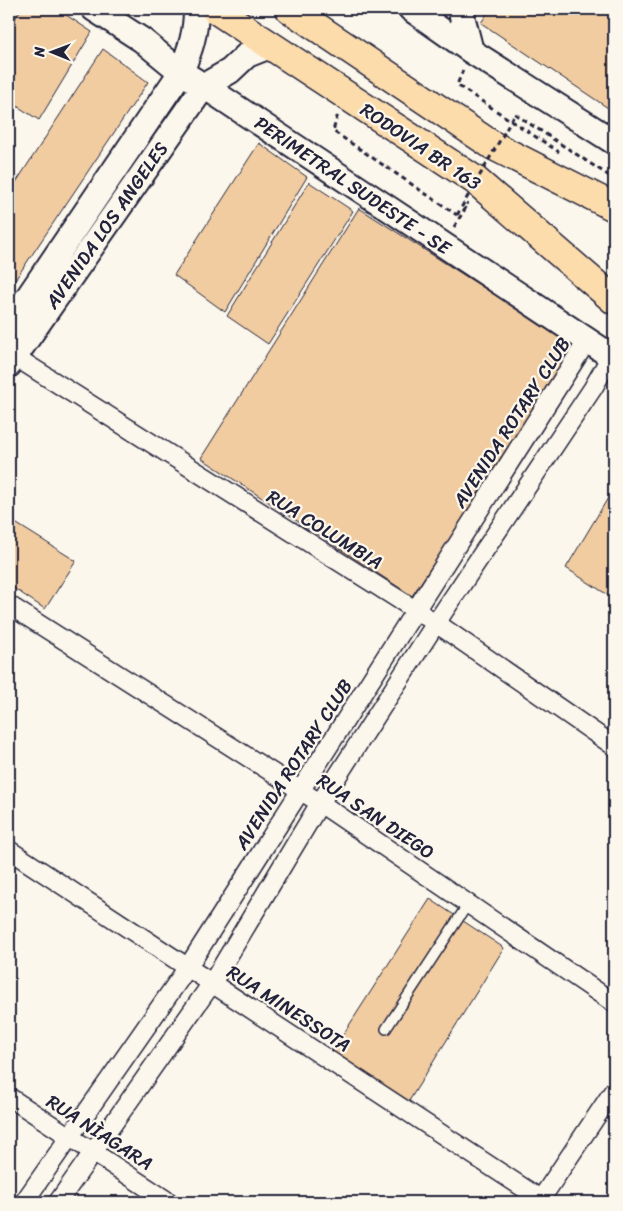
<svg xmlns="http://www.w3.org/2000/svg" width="623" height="1211" font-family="Sriracha,sans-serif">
<rect width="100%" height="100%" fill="#fbf7ec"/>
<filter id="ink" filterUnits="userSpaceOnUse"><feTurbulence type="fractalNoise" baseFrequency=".02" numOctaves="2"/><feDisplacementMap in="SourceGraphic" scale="10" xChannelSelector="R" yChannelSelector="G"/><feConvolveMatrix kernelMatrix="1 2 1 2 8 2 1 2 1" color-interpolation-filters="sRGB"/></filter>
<g filter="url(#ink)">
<path fill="#f1cca1" stroke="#22223b" d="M21,9h36l35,23 -53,88 -30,-19v-72z
M490,9h124v103l-133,-89z
M103,49l45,33 -139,207v-96z
M259,143l48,34 -82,135 -51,-37z
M309,182l44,29 -85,133 -41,-28z
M359,208l219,140 -166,248 -211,-138z
M614,488v111l-48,-31z
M9,519l67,42 -31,48 -36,-24z
M430,899l74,49 -95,153 -77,-49z"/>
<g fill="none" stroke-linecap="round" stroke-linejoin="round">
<g stroke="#22223b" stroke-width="12">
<path id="lane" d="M386,1029l82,-125"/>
</g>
<g stroke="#22223b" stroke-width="21">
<path id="street" d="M9,353l427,270 178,123
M9,605l311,198 294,200
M9,850l536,352
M9,1097l160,105
M24,1202l164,-235 399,-626
M58,1202l154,-219 108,-180 116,-180 157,-235 18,-32
M539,1202l75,-112"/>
</g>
<g stroke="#22223b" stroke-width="28">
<path id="secondary" d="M94,9l48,31 39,32 23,14 410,272
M411,9l60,42 143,91
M463,9l-1,7 9,35
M9,325l172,-253c9,-22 15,-38 15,-63
M9,365l195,-279 26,-15 17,-16 20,-8 12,4"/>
</g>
<g stroke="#22223b" stroke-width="31">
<path id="highway" d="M215,9l260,171 139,120
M290,9l202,136 122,62"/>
</g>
<path stroke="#22223b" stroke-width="3" stroke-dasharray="5 4" stroke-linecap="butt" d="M463,70l-6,15 102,67
M515,114l99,65
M338,118l-1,-1 -4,14 124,84
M454,227l14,-23 -2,-1"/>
<use href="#lane" stroke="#fbf7ec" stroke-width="9"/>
<use href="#street" stroke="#fbf7ec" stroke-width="18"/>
<use href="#secondary" stroke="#fbf7ec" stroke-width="24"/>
<use href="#highway" stroke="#fddcac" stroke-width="28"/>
<path stroke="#22223b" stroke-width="3" stroke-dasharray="5 4" stroke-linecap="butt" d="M457,215l58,-101"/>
</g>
</g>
<g text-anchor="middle" stroke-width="4.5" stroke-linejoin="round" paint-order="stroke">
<g font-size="19" fill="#22223b" stroke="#fbf7ec">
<text transform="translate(421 146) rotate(34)" y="7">RODOVIA BR 163</text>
<text transform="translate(353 185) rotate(34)" y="7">PERIMETRAL SUDESTE - SE</text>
<text transform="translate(106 225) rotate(-55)" y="7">AVENIDA LOS ANGELES</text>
<text transform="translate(511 422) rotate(-57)" y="7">AVENIDA ROTARY CLUB</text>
<text transform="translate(325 529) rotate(32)" y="7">RUA COLUMBIA</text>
<text transform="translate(293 764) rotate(-57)" y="7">AVENIDA ROTARY CLUB</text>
<text transform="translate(376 816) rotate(34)" y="7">RUA SAN DIEGO</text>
<text transform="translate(289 1008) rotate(33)" y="7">RUA MINESSOTA</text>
<text transform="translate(100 1132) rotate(33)" y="7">RUA NÌAGARA</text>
</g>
</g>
<rect width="623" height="1211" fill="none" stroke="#fbf7ec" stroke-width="30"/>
<rect x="15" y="15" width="593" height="1181" fill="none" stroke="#22223b" stroke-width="2" filter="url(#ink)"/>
<g transform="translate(52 52) rotate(271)" stroke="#fbf7ec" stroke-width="4" paint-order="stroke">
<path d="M0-4L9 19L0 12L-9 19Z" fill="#22223b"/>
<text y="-8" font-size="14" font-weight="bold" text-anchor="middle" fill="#22223b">N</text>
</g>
</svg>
